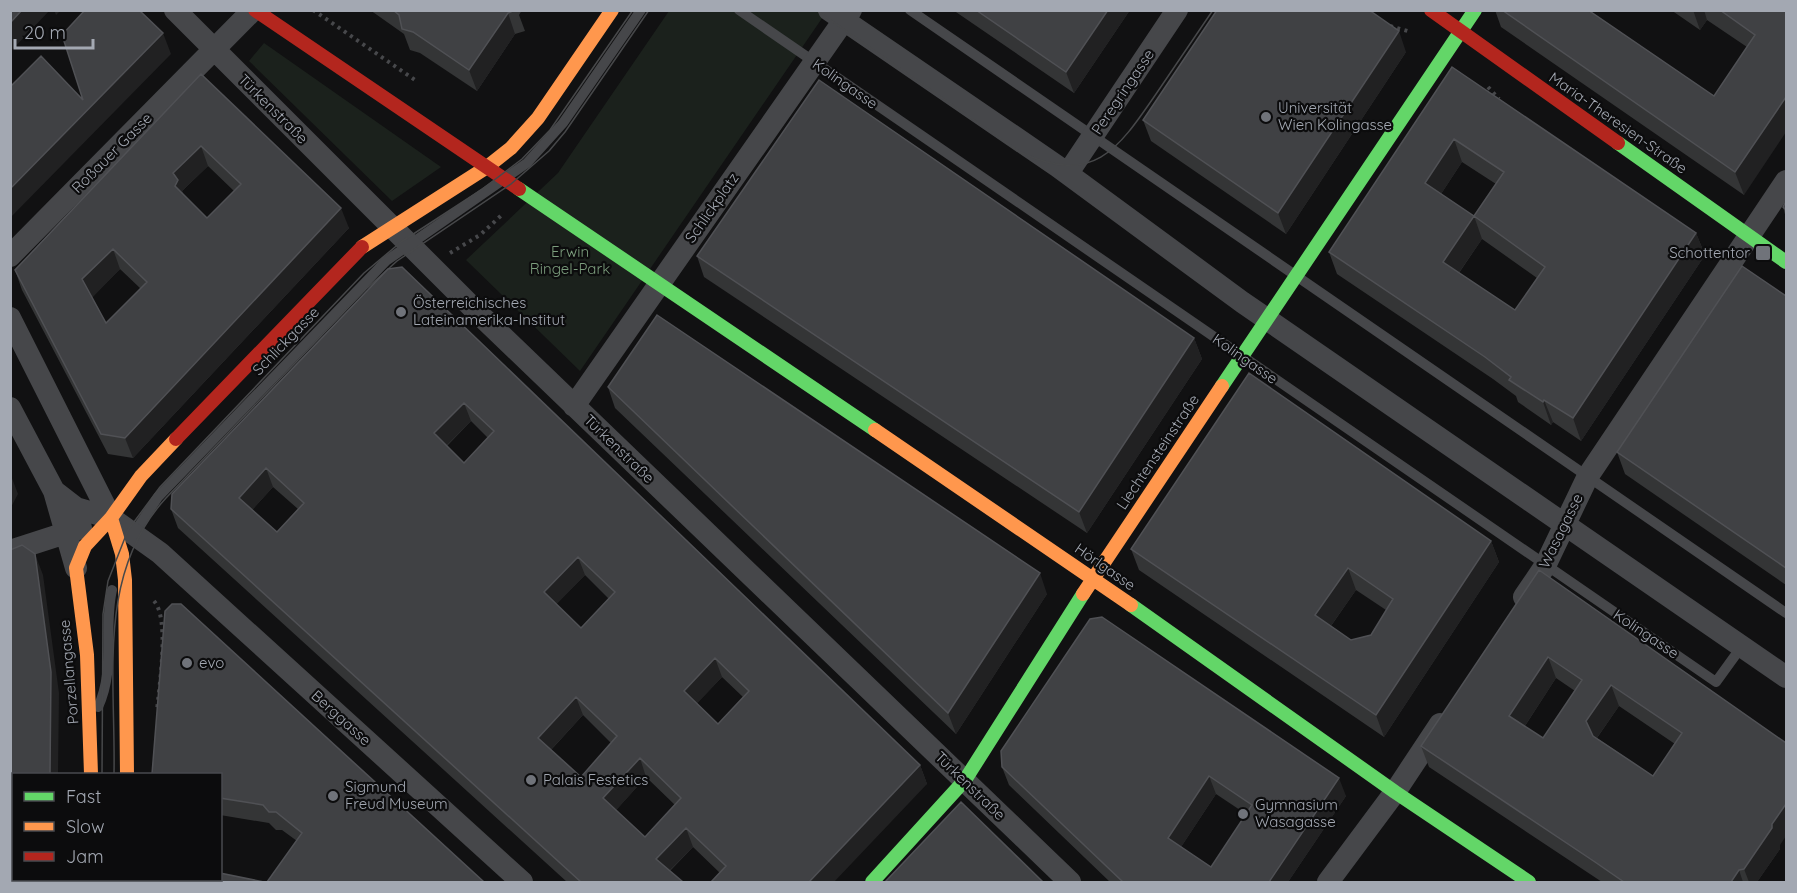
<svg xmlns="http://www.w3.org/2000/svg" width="1797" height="893" font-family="Quicksand,sans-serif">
<rect width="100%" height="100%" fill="#111112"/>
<path fill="#1b211c" d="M669,11h158l-247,360 -114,-111 92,-87z
M264,43l177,124 -49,34 -143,-140z"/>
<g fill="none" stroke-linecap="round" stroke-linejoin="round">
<path stroke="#47484b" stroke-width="4" stroke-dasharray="3 4.5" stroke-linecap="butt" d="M313,10l105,72
M1390,26l21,6
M1488,87l11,12
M450,253l30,-18 24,-22
M154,601c16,18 5,85 3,110"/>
<path stroke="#46474a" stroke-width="10" d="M739,10l977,672 26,-36
M910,10l876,603
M132,536l26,-39 228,-236 141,-98 36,-40 78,-113
M98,707c18,-38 5,-78 14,-117"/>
<path stroke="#46474a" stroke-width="22" d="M175,10l303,303 592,569
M829,10l228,156 185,136 544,375
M1068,173l109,-163
M10,256l243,-246
M10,318l101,200
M574,406l277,-396
M10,408l44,83 22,77
M54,491l22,17 35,10 49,35 362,329
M10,551l71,-23
M1524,597l21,-31 43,-90 198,-295
M1328,882l67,-90 45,-68"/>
<path stroke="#63d668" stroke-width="14" d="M1618,143l168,119
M519,189l356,241
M1222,386l253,-376
M1131,605l264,187 134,90
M82,880v2
M121,880v2
M872,882l93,-102 118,-186"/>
<path stroke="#ff974d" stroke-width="14" d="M362,247l125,-80 24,-19 27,-30 74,-108
M875,430l256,175
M111,518l11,36 3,26 2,194
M1083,594l139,-208
M91,774l-4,-119 -11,-87 9,-22 26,-28 30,-42 35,-37"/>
<path stroke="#b3261e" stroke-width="14" d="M255,10l264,179
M1431,10l187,133
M176,439l186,-192"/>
<path stroke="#47484a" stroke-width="1.5" d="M816,10l204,142c73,34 97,-1 136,-58 19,-28 38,-56 57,-84
M102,774l1,-160 5,-33 20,-51 32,-43 204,-214 37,-31 80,-52 41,-31 28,-29 83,-120
M114,774c2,-95 -18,-200 52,-276l200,-209 31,-28 114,-77 38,-33 16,-19 84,-122
M93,882l1,-2
M105,882l1,-2"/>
</g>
<path fill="#343536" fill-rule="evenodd" d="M370,10h152l-3,5 6,16 -10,3 -38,57 -57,-38 -10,-3 -6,-16z
M953,10h177l-56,83z
M1495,10h93l126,86 33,-49 -40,-27 -7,10 -29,-20h115l-42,185 -243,-168z
M1406,52l-120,182 -135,-93 -8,-21z
M1452,67l244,166 9,22 -124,186 -28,-19 -2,3 -33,-23 -2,-6 -23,-17 -156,-105 -8,-22zM1462,162l34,22 -22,32 -33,-22zM1482,239l55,39 -22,32 -56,-37z
M201,74l148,154 -216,230 -25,-4 -86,-164 -7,-20zM208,166l26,25 -27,27 -24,-24 -1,-3zM120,269l21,20 -35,34 -14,-26z
M1786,201v17l-3,-11z
M697,256l497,82 8,21 -115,174 -383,-256z
M402,267l518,498 7,19 -207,89 -27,-26 -23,24 13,11h-116l-389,-354 -7,-19zM471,421l17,17 -24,25 -17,-17zM273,487l25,22 -21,23 -25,-22zM585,575l24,24 -28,29 -25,-24zM722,677l21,20 -25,27 -21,-21zM583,715l28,28 -30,34 -30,-27zM646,777l29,28 -30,32 -29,-27z
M1786,296v289l-161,-111 -8,-22z
M608,387l439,207 -91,140 -341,-326z
M1491,541l8,21 -115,175 -245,-167 -8,-21zM1356,590l30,20 -15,25 -20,5 -20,-14z
M1539,570l241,275v4l-23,33h-155l-173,-115 -8,-21zM1556,678l19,13 -32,47 -18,-12zM1619,706l56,38 -22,32 -56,-38z
M165,611l319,271 -187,-41 -15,-11h-6l-7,-7 -49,-8v-41z
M1102,617l244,179 -58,86h-178l-101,-97 -7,-18zM1216,794l30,20 -35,53 -30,-20z"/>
<path fill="#212122" d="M22,10h28l-40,42v-29z
M54,10h7l-5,5z
M1108,10h22l-56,83 -8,-21z
M1693,10h11l3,10 -7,10z
M508,13l7,21 -38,57 -8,-21z
M1399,31l7,21 -120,182 -8,-21z
M163,33l8,21 -161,164v-29z
M1786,97v35l-42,63 -9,-23z
M1454,139l8,23 -29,44 -8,-23z
M201,146l7,20 -26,25 4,9 -11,-14 -2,-13z
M341,208l8,20 -216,230 -8,-20z
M1474,216l8,23 -31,45 -8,-22z
M1696,233l9,22 -124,186 -8,-23z
M113,249l7,20 -30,31 -8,-21z
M1194,338l8,21 -115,174 -8,-21z
M1544,400l9,22 -2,3 -8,-23z
M464,403l7,18 -30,30 -7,-18z
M266,468l7,19 -27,30 -7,-19z
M10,473l8,21 -8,15z
M1491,541l8,21 -115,175 -8,-22z
M35,554l8,21 16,118 -1,81h-8z
M578,557l7,18 -35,36 -6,-19z
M1348,568l8,22 -33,47 -8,-22z
M1040,573l7,21 -91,140 -8,-21z
M1548,657l8,21 -39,60 -8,-22z
M715,658l7,19 -31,33 -7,-19z
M1611,685l8,21 -25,36 -8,-21z
M576,697l7,18 -38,41 -7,-18z
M640,758l6,19 -36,40 -7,-19z
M920,765l7,19 -93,98h-25z
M1209,776l7,18 -41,62 -7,-18z
M1339,778l7,18 -58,86h-19z
M1786,804v32l-6,9v4l-23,33h-8l-5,-13 28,-45z
M686,828l7,19 -30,30 -7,-18z
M1739,870l4,12h-12z
M38,879h12v3h-12z"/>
<path fill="#404144" stroke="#505155" stroke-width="1.5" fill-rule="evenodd" d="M10,10h12l-12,13z
M85,10h54l24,23 -153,156v-102l31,-31 42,44 -21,-65z
M393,10h122l-7,3 -39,57 -56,-38 -11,-3 -3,-14z
M976,10h132l-42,62z
M1217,10h152l30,21 -121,182 -135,-93z
M1502,10h86l126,86 41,-61 -35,-25h66v87l-51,75z
M1452,67l244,166 -123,185 -29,-18 -1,2 -34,-22 2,-3 -26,-20 -156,-105zM1454,139l50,33 -30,44 -49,-33zM1474,216l71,51 -30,43 -72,-48z
M201,74l140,134 -216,230 -24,-4 -86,-164zM201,146l40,38 -34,34 -32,-32 3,-6 -5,-7zM113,249l34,33 -41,41 -24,-44z
M819,80l375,258 -115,174 -382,-256z
M1786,201v9l-3,-3z
M1742,266l44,30v272l-169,-116z
M402,267l518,498 -111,117h-98l15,-16 -40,-38 -30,31 27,23h-102l-410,-373 1,-15 216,-225zM464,403l30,28 -30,32 -30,-30zM266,468l38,35 -27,29 -38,-34zM578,557l37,35 -34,36 -37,-36zM715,658l34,33 -31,33 -34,-33zM576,697l41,39 -36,41 -43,-39zM640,758l41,40 -36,39 -42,-39z
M657,315l383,258 -92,140 -340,-326z
M1249,373l242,168 -115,174 -245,-166zM1348,568l45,31 -22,36 -20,5 -36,-25z
M22,545l13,9 16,118 -1,102h-36v105h24v3h-28v-332z
M1539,570l247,173v61l-14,20v4l-28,41 -5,1 -8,12h-107l-29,-20 -174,-116zM1548,657l34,23 -39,58 -34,-22zM1611,685l71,48 -29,43 -60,-40 -7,-15z
M172,604h9l303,278h-217l35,-49 -26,-21h-7l-6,-7 -43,-7v-24h-68l13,-163z
M1102,617l237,161 -70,104h-146l-121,-115 -1,-16 89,-132zM1209,776l43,29 -41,62 -43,-29z
M961,802l82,80h-158z
M220,873l44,9h-123v-3h79z"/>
<g fill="#70737a" stroke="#0c0c0d" stroke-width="2">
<circle cx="1266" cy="117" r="6"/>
<rect x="1755" y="245" width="16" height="16" rx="3"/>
<circle cx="401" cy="312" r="6"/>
<circle cx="187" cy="663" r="6"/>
<circle cx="531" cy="780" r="6"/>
<circle cx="333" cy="796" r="6"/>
<circle cx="1243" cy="814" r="6"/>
</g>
<g text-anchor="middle" stroke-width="4.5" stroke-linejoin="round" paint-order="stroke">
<g font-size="15" fill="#a3a8b2" stroke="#0c0c0d">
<text transform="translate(845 84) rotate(35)" y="5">Kolingasse</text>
<text transform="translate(1123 92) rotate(-56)" y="5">Peregringasse</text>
<text transform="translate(273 109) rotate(45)" y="5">Türkenstraße</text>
<text transform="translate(1618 123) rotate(35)" y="5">Maria-Theresien-Straße</text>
<text transform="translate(112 153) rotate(-45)" y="5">Roßauer Gasse</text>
<text transform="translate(712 208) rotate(-55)" y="5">Schlickplatz</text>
<text transform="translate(286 341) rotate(-46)" y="5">Schlickgasse</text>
<text transform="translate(1245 359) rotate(35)" y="5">Kolingasse</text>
<text transform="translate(619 449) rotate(44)" y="5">Türkenstraße</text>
<text transform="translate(1158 452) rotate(-56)" y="5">Liechtensteinstraße</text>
<text transform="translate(1561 531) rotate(-64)" y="5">Wasagasse</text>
<text transform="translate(1105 567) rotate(35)" y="5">Hörlgasse</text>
<text transform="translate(1646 634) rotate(34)" y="5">Kolingasse</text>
<text transform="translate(69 672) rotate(-95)" y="5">Porzellangasse</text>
<text transform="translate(341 718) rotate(42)" y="5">Berggasse</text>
<text transform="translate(970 786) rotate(44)" y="5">Türkenstraße</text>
</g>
<g font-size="15" fill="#a3a8b2" stroke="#0c0c0d" text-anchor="start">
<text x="1278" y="113">Universität<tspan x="1278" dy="17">Wien Kolingasse</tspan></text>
<text x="1750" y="258" text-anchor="end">Schottentor</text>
<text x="413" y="308">Österreichisches<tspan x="413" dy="17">Lateinamerika-Institut</tspan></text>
<text x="199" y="668">evo</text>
<text x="543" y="785">Palais Festetics</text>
<text x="345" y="792">Sigmund<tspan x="345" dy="17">Freud Museum</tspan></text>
<text x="1255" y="810">Gymnasium<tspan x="1255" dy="17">Wasagasse</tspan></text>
</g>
<g font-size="15" fill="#7b9c7c" stroke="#0c0c0d">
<text x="570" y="257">Erwin<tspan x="570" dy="17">Ringel-Park</tspan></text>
</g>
</g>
<rect width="1797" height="893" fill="none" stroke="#a3a8b2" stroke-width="24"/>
<rect x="12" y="773" width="210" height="108" fill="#0c0c0d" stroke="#484a4f" stroke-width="1.5"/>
<rect x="24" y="792" width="30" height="9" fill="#63d668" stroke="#484a4f" stroke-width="1.5"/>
<text x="66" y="803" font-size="18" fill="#a3a8b2">Fast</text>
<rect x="24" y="822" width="30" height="9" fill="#ff974d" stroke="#484a4f" stroke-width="1.5"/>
<text x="66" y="833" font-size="18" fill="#a3a8b2">Slow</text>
<rect x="24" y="852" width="30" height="9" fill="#b3261e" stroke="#484a4f" stroke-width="1.5"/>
<text x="66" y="863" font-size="18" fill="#a3a8b2">Jam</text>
<path d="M15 39v9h78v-9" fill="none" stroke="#a3a8b2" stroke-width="3"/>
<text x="24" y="39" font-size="18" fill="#a3a8b2" stroke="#0c0c0d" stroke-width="4.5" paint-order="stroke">20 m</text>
</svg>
